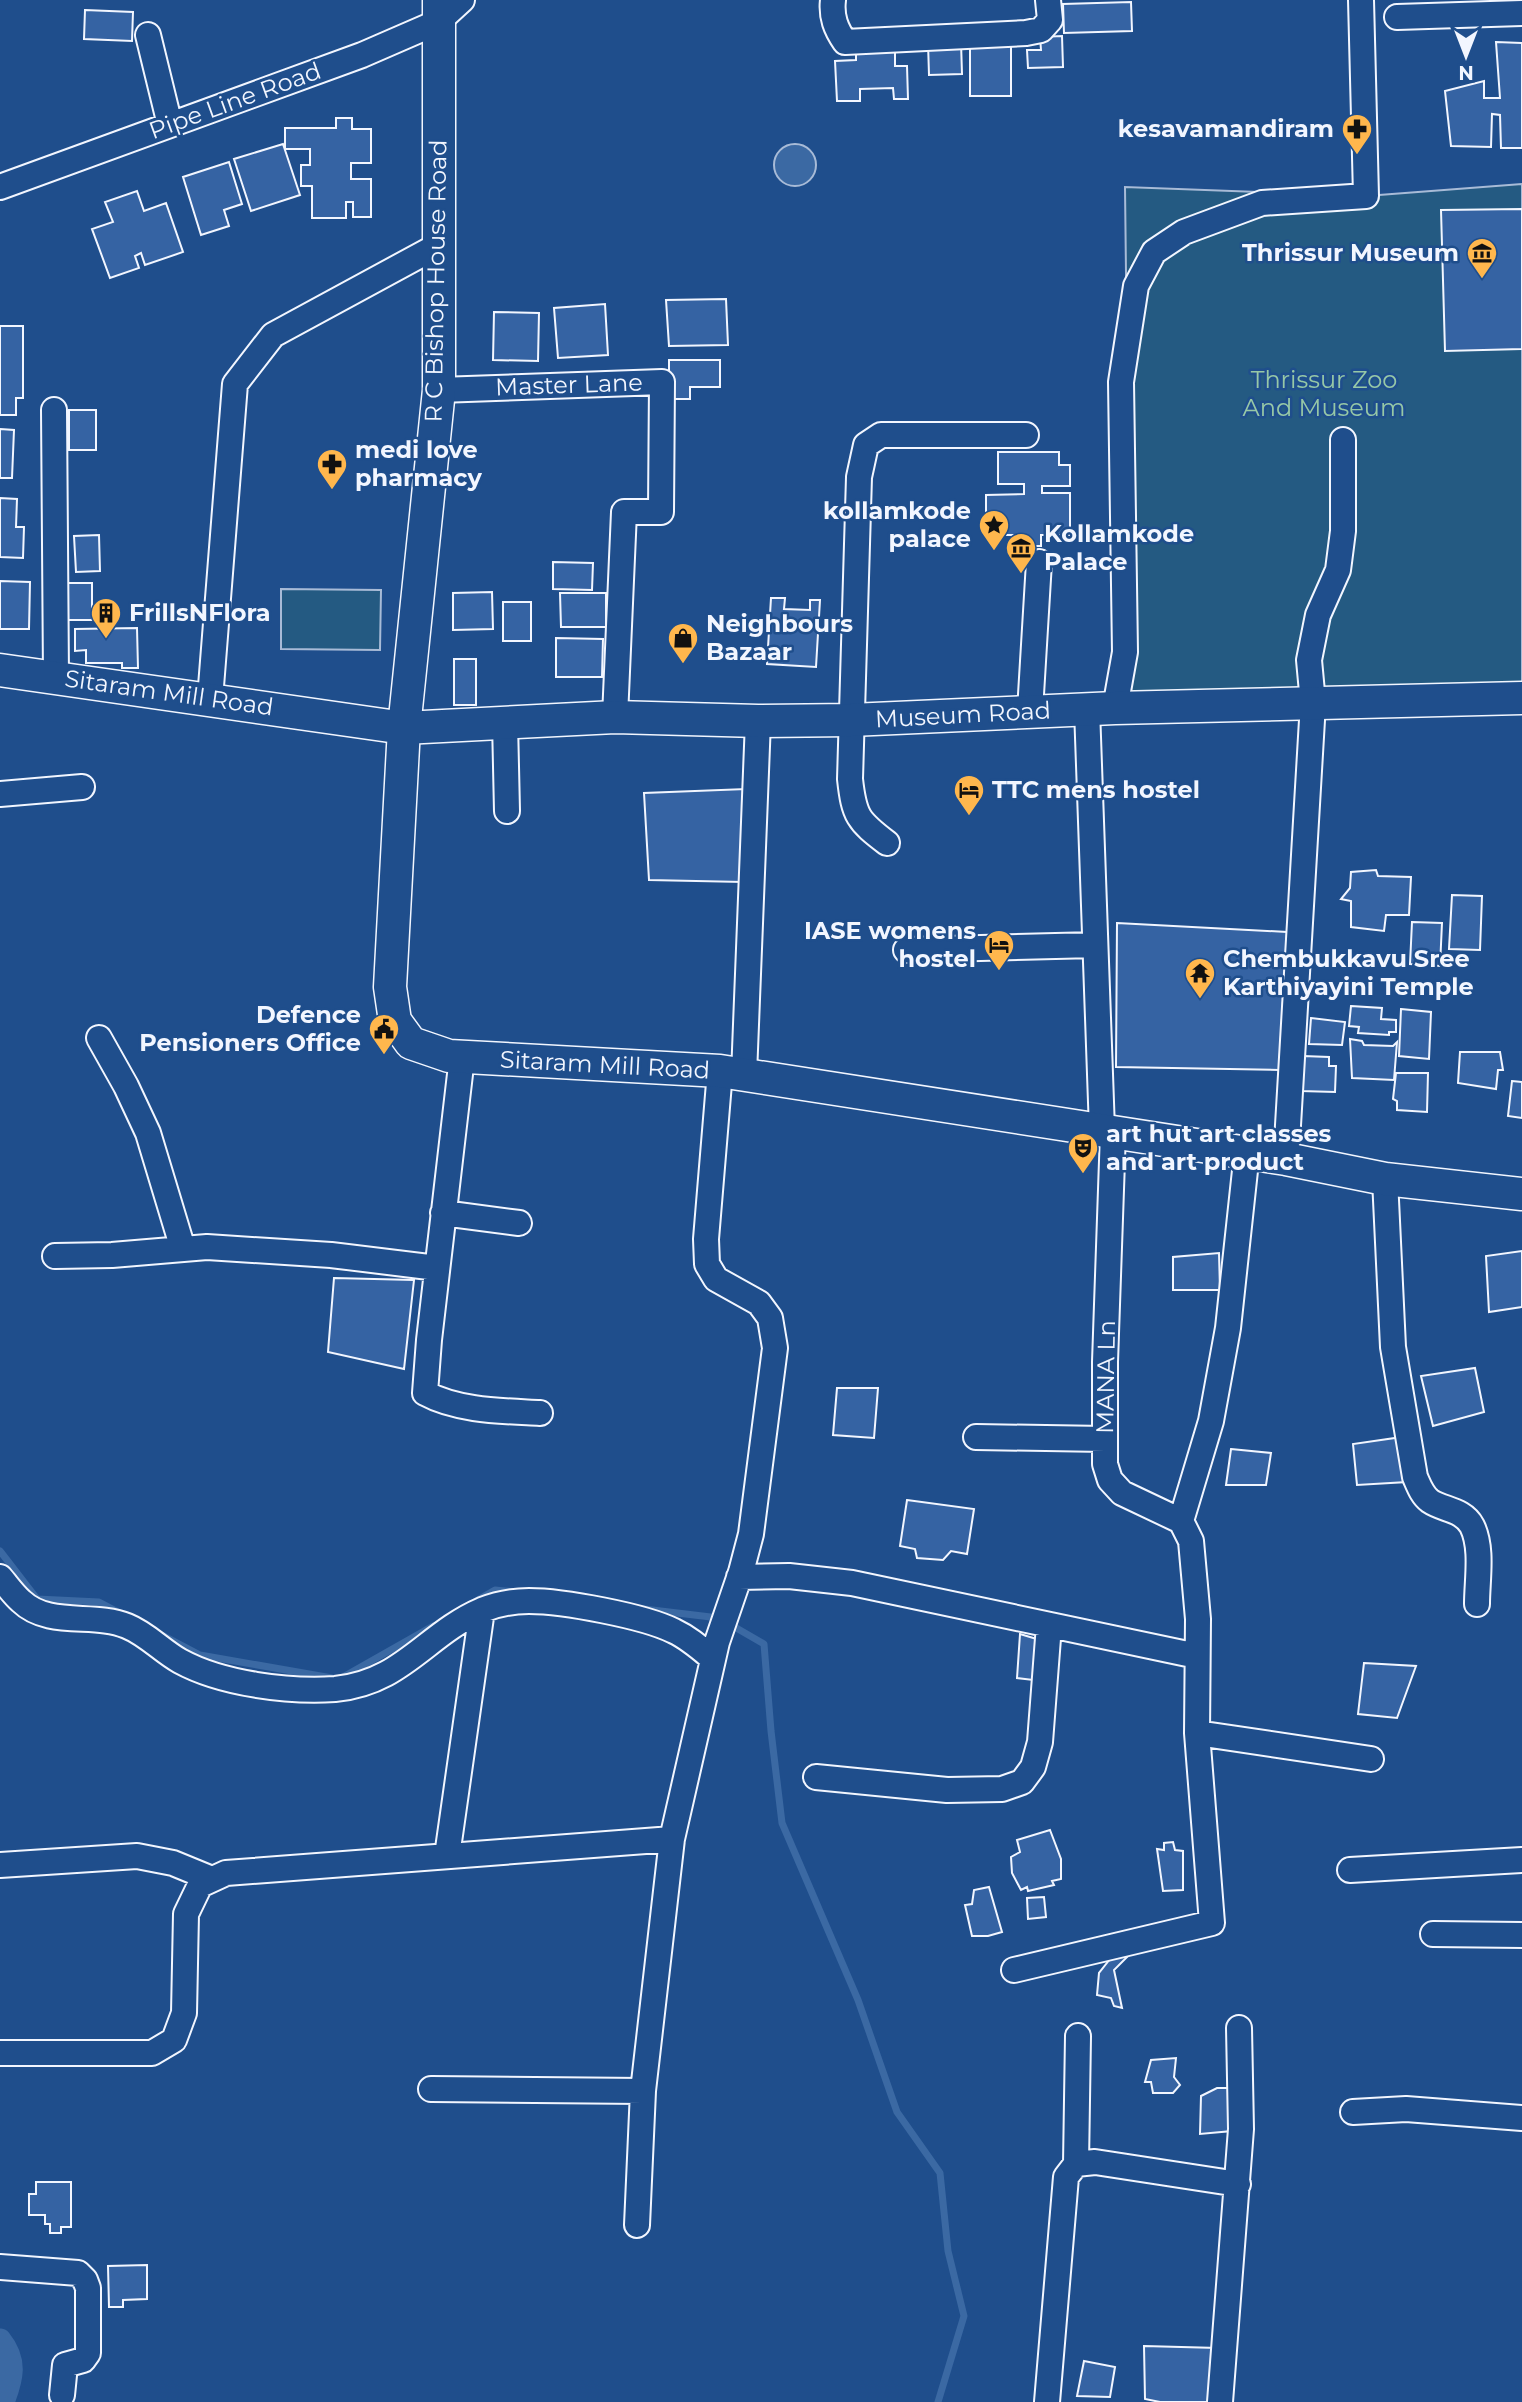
<svg xmlns="http://www.w3.org/2000/svg" width="1522" height="2402" font-family="Montserrat,sans-serif">
<rect width="100%" height="100%" fill="#1f4e8c"/>
<path fill="#245a82" stroke="#a8bbd7" stroke-width="2" d="M1522,184v514l-391,9 -6,-520 241,9z
M281,589l100,1 -1,60 -99,-1z"/>
<path fill="#3b69a3" stroke="#a8bbd7" stroke-width="2" d="M774 165a21 21 0 1 1 42 0a21 21 0 1 1-42 0Z"/>
<g fill="none" stroke-linecap="round" stroke-linejoin="round">
<path stroke="#3b69a3" stroke-width="7" d="M0,1551l37,48 62,3 21,11
M476,1601l19,-11 19,2
M644,1609l75,9 45,26 7,87 11,92 76,177 39,112 43,61 8,78 16,65 -26,86
M162,1635l38,20 132,23
M343,1677l90,-51"/>
<path stroke="#3b69a3" stroke-width="23" d="M0,2340c17,21 12,39 3,62"/>
</g>
<path fill="#3563a3" stroke="#f2f6ff" stroke-width="2" d="M1131,2l1,29 -68,2 -1,-29z
M85,10l48,2 -1,29 -48,-2z
M1062,36l1,31 -35,1 -1,-18h14l-1,-13z
M970,41h41v55h-41z
M961,42l1,32 -33,1 -1,-32z
M1496,42l26,1v105h-21l-1,-33 -8,-1 -1,33 -40,-1 -6,-55 39,-10v17h16z
M895,45v21h12l1,33h-14l-1,-11 -33,1v12h-23l-2,-40 21,-1v-14z
M336,118h16v11h19v34h-20v16h20v38h-18v-15h-7v16h-34v-32h-11v-21h9v-16h-25v-21h51z
M283,144l17,51 -49,16 -17,-52z
M229,162l13,42 -18,6 5,16 -28,9 -18,-58z
M137,191l7,20 22,-8 17,49 -38,13 -4,-12 -6,3 4,12 -29,10 -18,-49 21,-7 -8,-20z
M1522,209v140l-77,2 -4,-141z
M726,299l2,46 -59,1 -3,-46z
M605,304l3,51 -50,3 -4,-50z
M494,312l45,1 -1,48 -45,-1z
M0,326h23v72h-7v17h-16z
M669,360h51v27h-30v12h-21z
M69,410h27v40h-27z
M0,429l14,1 -2,48h-12z
M998,452h61v13h11v21h-28v7h28v42h-29v11h-26v-11h-29v-40l38,-1v-10h-26z
M0,498l17,1 -1,28h8l-1,31 -23,-1z
M99,535l1,36 -24,1 -2,-36z
M553,562l40,1 -1,27 -39,-1z
M0,581l30,1 -1,47h-29z
M63,583h29v37h-29z
M492,592l1,37 -40,1v-37z
M560,593h46v34h-45z
M771,598h14l-1,11 26,1v-10h10l-4,67 -49,-3z
M503,602h28v39h-28z
M137,628l1,40h-16v-5h-36v-13l-11,1v-22z
M556,638l47,1 -1,38h-46z
M454,659h22v46h-22z
M746,789l-3,93 -94,-2 -5,-87z
M1376,870l2,6 33,1 -2,38h-23l-2,16 -33,-4v-26l-10,-2 9,-11 1,-16z
M1452,895l30,1 -2,54 -31,-1z
M1412,922l30,1 -2,43 -30,-2z
M1117,923l170,9 -8,138 -163,-3z
M1351,1006l31,2 -1,11 15,1v12h-7v3l-31,-2 1,-6 -10,-1z
M1401,1009l30,3 -2,47 -30,-3z
M1311,1018l34,4 -3,23 -33,-1z
M1350,1039l12,2 2,4 29,1 4,-4 -3,38 -42,-2z
M1460,1052h40l3,18h-5l-2,19 -38,-6z
M1303,1056l26,1v9h7l-1,26 -34,-1z
M1396,1073h32l-1,39 -30,-2v-9l-4,-2z
M1512,1081l10,1v36l-14,-2z
M1522,1251v56l-33,5 -3,-56z
M1219,1253l1,37h-47v-33z
M334,1278l80,2 -10,89 -76,-17z
M1475,1368l9,44 -51,14 -12,-50z
M837,1388h41l-4,50 -41,-3z
M1402,1437l5,45 -50,3 -4,-41z
M1231,1449l40,4 -5,32h-40z
M907,1500l67,9 -7,45 -16,-3 -8,9 -26,-2 -2,-9 -15,-3z
M1020,1634l20,6 -7,40 -16,-2z
M1364,1663l52,3 -19,52 -39,-4z
M1050,1830l11,29v20l-9,2 2,4 -26,6 -1,-4 -6,3 -9,-17 -1,-16 9,-5 -3,-12z
M1173,1842l2,8 8,1v39l-20,1 -6,-42 7,1v-7z
M989,1887l13,45 -14,4h-16l-7,-31 7,-1 2,-14z
M1044,1897l2,20 -18,2 -1,-21z
M1137,1947l-23,23 8,38 -8,-2 -3,-8 -14,-3 2,-22 15,-19z
M1176,2058l-2,19 6,8 -7,8h-20l-2,-11h-6l6,-22z
M1217,2088h17l-2,43 -32,3 1,-38z
M36,2182h35v45h-10v6h-11v-9h-5v-9h-16v-21h7z
M147,2265v34l-24,1v7h-14l-1,-41z
M1144,2346l74,2 -7,54h-51l-15,-3z
M1084,2361l31,6 -5,30 -33,-1z"/>
<g fill="none" stroke-linecap="round" stroke-linejoin="round">
<g stroke="#f2f6ff" stroke-width="28">
<path id="minor" d="M833,0c-2,17 3,29 12,42l181,-9 15,-3 9,-10 -2,-20
M1397,17l125,-4
M148,35l22,90
M0,187l362,-132 76,-33 24,-22
M439,390l223,-8 -1,130h-37l-9,205
M54,410l2,268
M210,699l25,-315 38,-49 166,-90
M1115,708l10,-56 -4,-270 15,-96 18,-34 30,-20 78,-29 104,-7 -5,-196
M1087,709l15,421
M1030,711l9,-149
M505,722l2,89
M0,794l82,-7
M887,843c-29,-22 -33,-27 -37,-64l9,-302 7,-32 15,-10h145
M906,950l189,-5
M99,1038l27,48 22,47 35,116
M462,1057l-33,283 -4,53c33,18 78,18 115,20
M744,1075l14,-354
M1286,1159l27,-456 -4,-43 9,-45 20,-45 5,-39v-91
M1385,1179l8,168 22,130c4,9 7,18 15,24 13,9 33,8 42,25 11,22 5,54 5,78
M443,1213l76,10
M55,1256l57,-1 95,-8 124,8 106,13
M976,1437l129,2
M1181,1521l30,-100 17,-93 19,-176
M0,1577c7,8 13,17 21,24 28,27 73,11 106,25 20,8 35,25 53,35 42,23 108,31 155,28 67,-6 91,-55 147,-79 15,-6 31,-9 47,-9 34,0 115,15 145,30 15,7 26,17 39,28
M739,1577l50,-1 63,7 345,73
M1197,1733l174,26
M816,1777l131,13 55,-1 20,-7 11,-15 7,-25 9,-117
M447,1856l35,-246
M0,1865l137,-9 36,7 39,16
M1350,1870l172,-10
M1433,1934l89,1
M1014,1970l198,-47 -15,-190 1,-114 -7,-78 -10,-20 -59,-28 -12,-13 -5,-16v-102l8,-230
M0,2053h152l22,-13 10,-27 2,-99 14,-29 26,-12 446,-34
M431,2089l212,2
M1353,2112l53,-3 116,9
M1076,2164l2,-128
M637,2225l6,-134 29,-252 45,-197 24,-70 10,-38 24,-186 -5,-30 -11,-15 -43,-24 -9,-15 -1,-25 14,-168
M0,2267l78,6 7,7 3,8v65l-5,7 -18,5 -3,30
M1047,2402l19,-225 10,-13 19,-2 143,22
M1220,2402l21,-273 -2,-101"/>
</g>
<g stroke="#f2f6ff" stroke-width="35">
<path id="major" d="M439,0v390l-35,338 -14,259 5,34 16,22 38,13 271,15 566,88 99,20 137,15
M0,670l404,58 211,-11 143,4 93,-1 264,-12 407,-10"/>
</g>
<use href="#minor" stroke="#1f4e8c" stroke-width="24"/>
<use href="#major" stroke="#1f4e8c" stroke-width="32"/>
</g>
<defs>
<g id="pharmacy-pin" transform="scale(1.575)"><path d="M0 17L-7.5 6A9.5 9.5 0 1 1 7.5 6Z" fill="#ffb74d" stroke="#1f4e8c"/><path d="M-2-6h4v4h4v4h-4v4h-4v-4h-4v-4h4Z" fill="#111"/></g>
<g id="museum-pin" transform="scale(1.575)"><path d="M0 17L-7.5 6A9.5 9.5 0 1 1 7.5 6Z" fill="#ffb74d" stroke="#1f4e8c"/><path d="M0-6L6-3V-2H-6V-3ZM-5-1h2V3h-2ZM-1-1h2V3h-2ZM3-1h2V3H3ZM-6 4H6V6H-6Z" fill="#111"/></g>
<g id="sight-pin" transform="scale(1.575)"><path d="M0 17L-7.5 6A9.5 9.5 0 1 1 7.5 6Z" fill="#ffb74d" stroke="#1f4e8c"/><path d="M0-6L1.8-2.2L6-1.7L2.9 1.2L3.7 5.4L0 3.3L-3.7 5.4L-2.9 1.2L-6-1.7L-1.8-2.2Z" fill="#111"/></g>
<g id="building-pin" transform="scale(1.575)"><path d="M0 17L-7.5 6A9.5 9.5 0 1 1 7.5 6Z" fill="#ffb74d" stroke="#1f4e8c"/><path d="M-4-6H4V6H1V3H-1V6H-4ZM-2.5-4.3h1.7v1.8h-1.7ZM.8-4.3h1.7v1.8H.8ZM-2.5-1h1.7V.8h-1.7ZM.8-1h1.7V.8H.8Z" fill="#111"/></g>
<g id="shop-pin" transform="scale(1.575)"><path d="M0 17L-7.5 6A9.5 9.5 0 1 1 7.5 6Z" fill="#ffb74d" stroke="#1f4e8c"/><path d="M-5-2.5h2.3a2.7 3.5 0 0 1 5.4 0H5L5.5 6h-11ZM-1.5-2.5h3a1.5 2.3 0 0 0-3 0Z" fill="#111"/></g>
<g id="hotel-pin" transform="scale(1.575)"><path d="M0 17L-7.5 6A9.5 9.5 0 1 1 7.5 6Z" fill="#ffb74d" stroke="#1f4e8c"/><path d="M-6-4.5h1.5V1H6V5H4.5V3h-9V5H-6ZM-4 0a1.8 1.8 0 1 1 3.6 0ZM.5 0V-2.5h3Q6-2.5 6 0Z" fill="#111"/></g>
<g id="temple-pin" transform="scale(1.575)"><path d="M0 17L-7.5 6A9.5 9.5 0 1 1 7.5 6Z" fill="#ffb74d" stroke="#1f4e8c"/><path d="M0-6L5-2H3V0L6.5 2.5H4V6H1.5V3h-3V6H-4V2.5H-6.5L-3 0V-2H-5Z" fill="#111"/></g>
<g id="civic-pin" transform="scale(1.575)"><path d="M0 17L-7.5 6A9.5 9.5 0 1 1 7.5 6Z" fill="#ffb74d" stroke="#1f4e8c"/><path d="M-.6-6.5H3V-4.5H.6V-3L4-1V1h2V6H-6V1h2V-1L-.6-3ZM-1.2 2.5V6h2.4V2.5Z" fill="#111"/></g>
<g id="theatre-pin" transform="scale(1.575)"><path d="M0 17L-7.5 6A9.5 9.5 0 1 1 7.5 6Z" fill="#ffb74d" stroke="#1f4e8c"/><path d="M-5-5.5Q0-4 5-5.5V0Q5 5 0 6Q-5 5-5 0ZM-3.3-2.5H-1v1.5H-3.3ZM1-2.5H3.3v1.5H1ZM-2.8 1Q0 5.5 2.8 1Z" fill="#111"/></g>
</defs>
<g fill-rule="evenodd">
<use href="#pharmacy-pin" x="1357" y="129"/>
<use href="#museum-pin" x="1482" y="253"/>
<use href="#pharmacy-pin" x="332" y="464"/>
<use href="#sight-pin" x="994" y="525"/>
<use href="#museum-pin" x="1021" y="548"/>
<use href="#building-pin" x="106" y="613"/>
<use href="#shop-pin" x="683" y="638"/>
<use href="#hotel-pin" x="969" y="790"/>
<use href="#hotel-pin" x="999" y="945"/>
<use href="#temple-pin" x="1200" y="973"/>
<use href="#civic-pin" x="384" y="1029"/>
<use href="#theatre-pin" x="1083" y="1148"/>
</g>
<g text-anchor="middle" stroke-width="5" stroke-linejoin="round" paint-order="stroke">
<g font-size="24" fill="#f2f6ff" stroke="#1f4e8c">
<text transform="translate(235 101) rotate(-20)" y="8">Pipe Line Road</text>
<text transform="translate(436 281) rotate(-89)" y="8">R C Bishop House Road</text>
<text transform="translate(569 385) rotate(-2)" y="8">Master Lane</text>
<text transform="translate(169 693) rotate(8)" y="8">Sitaram Mill Road</text>
<text transform="translate(963 715) rotate(-3)" y="8">Museum Road</text>
<text transform="translate(605 1065) rotate(3)" y="8">Sitaram Mill Road</text>
<text transform="translate(1106 1377) rotate(-89)" y="8">MANA Ln</text>
</g>
<g font-size="24" font-weight="bold" fill="#f2f6ff" stroke="#1f4e8c" text-anchor="start">
<text x="1334" y="137" text-anchor="end">kesavamandiram</text>
<text x="1459" y="261" text-anchor="end">Thrissur Museum</text>
<text x="355" y="458">medi love<tspan x="355" dy="28">pharmacy</tspan></text>
<text x="971" y="519" text-anchor="end">kollamkode<tspan x="971" dy="28">palace</tspan></text>
<text x="1044" y="542">Kollamkode<tspan x="1044" dy="28">Palace</tspan></text>
<text x="129" y="621">FrillsNFlora</text>
<text x="706" y="632">Neighbours<tspan x="706" dy="28">Bazaar</tspan></text>
<text x="992" y="798">TTC mens hostel</text>
<text x="976" y="939" text-anchor="end">IASE womens<tspan x="976" dy="28">hostel</tspan></text>
<text x="1223" y="967">Chembukkavu Sree<tspan x="1223" dy="28">Karthiyayini Temple</tspan></text>
<text x="361" y="1023" text-anchor="end">Defence<tspan x="361" dy="28">Pensioners Office</tspan></text>
<text x="1106" y="1142">art hut art classes<tspan x="1106" dy="28">and art product</tspan></text>
</g>
<g font-size="24" fill="#97c8a6" stroke="#1f4e8c">
<text x="1324" y="388">Thrissur Zoo<tspan x="1324" dy="28">And Museum</tspan></text>
</g>
</g>
<g transform="translate(1466 56) rotate(180)" stroke="#1f4e8c" stroke-width="5" paint-order="stroke">
<path d="M0-5L12 26L0 18L-12 26Z" fill="#f2f6ff"/>
<text y="-10" font-size="19" font-weight="bold" text-anchor="middle" fill="#f2f6ff">N</text>
</g>
</svg>
